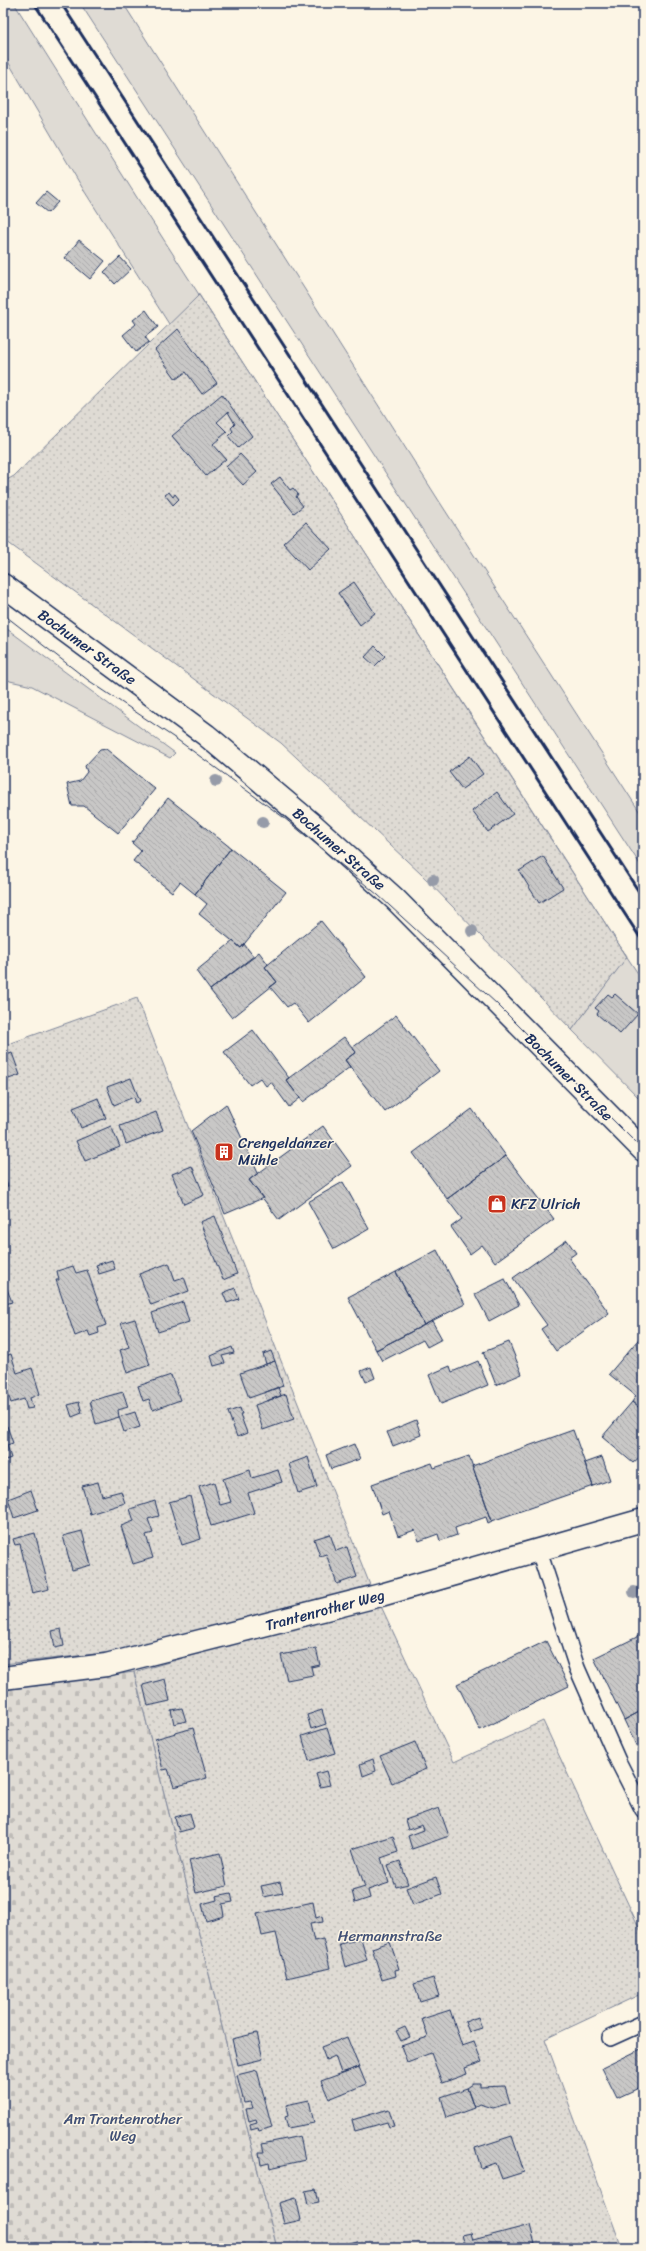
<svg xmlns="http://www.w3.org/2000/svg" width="646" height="2251" font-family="Sriracha,sans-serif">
<defs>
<pattern id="cemetery-stones" width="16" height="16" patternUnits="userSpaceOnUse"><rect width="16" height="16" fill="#dfdbd4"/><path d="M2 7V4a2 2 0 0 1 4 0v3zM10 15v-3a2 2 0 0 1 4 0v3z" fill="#bfbcb8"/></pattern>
<pattern id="garden-dots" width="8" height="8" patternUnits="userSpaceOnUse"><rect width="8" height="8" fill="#dfdbd4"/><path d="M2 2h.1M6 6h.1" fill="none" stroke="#bfbcb8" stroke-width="1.8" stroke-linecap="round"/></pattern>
<pattern id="building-back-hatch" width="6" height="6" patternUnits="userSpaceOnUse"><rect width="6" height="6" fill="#c8c7c6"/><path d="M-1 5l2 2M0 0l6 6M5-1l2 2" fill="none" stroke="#ababac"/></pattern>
</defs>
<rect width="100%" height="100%" fill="#fcf5e5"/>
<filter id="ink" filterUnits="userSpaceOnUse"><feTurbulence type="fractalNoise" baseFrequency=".025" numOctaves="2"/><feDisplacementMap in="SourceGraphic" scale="8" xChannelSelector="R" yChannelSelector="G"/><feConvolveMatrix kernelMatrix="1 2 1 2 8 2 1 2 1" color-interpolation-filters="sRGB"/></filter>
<g filter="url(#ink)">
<path fill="#dfdbd4" stroke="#7d8599" d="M3,3h11c200,320 409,636 613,954l16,24v121l-71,-72 55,-74 -458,-632 -86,-135 -80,-136z
M80,3h43l318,501 202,313v52z
M3,626l172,127 -5,5 -138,-72 -22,-5 -7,-5z"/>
<path fill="url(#cemetery-stones)" stroke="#7d8599" d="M134,1672l143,576h-274v-558z"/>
<path fill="url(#garden-dots)" stroke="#7d8599" d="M199,295l428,662 -55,73 -151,-156 -140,-131 -278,-204v-57l11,-6z
M137,998l233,587 -256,67 -111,12v-618z
M379,1602l75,160 89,-41 100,215v57l-98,46 77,209h-345l-143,-576z"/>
<path fill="url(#building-back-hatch)" stroke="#1b2f5e" d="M46,192l12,10 -10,11 -12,-10z
M79,240l26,21 -15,18 -25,-21z
M120,257l11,12 -16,15 -11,-12z
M146,310l12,17 -13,10 4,5 -13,10 -13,-17 13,-11 -3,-4z
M178,329l39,54 -15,11 -16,-22 -10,7 -21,-29z
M222,394l30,42 -14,12 -10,-12 5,-5 -2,-3 4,-4 -7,-12 -11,10 10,10 -14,12 13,15 -20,17 -34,-40z
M240,454l17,18 -14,13 -17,-18z
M280,477l10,13 3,-2 5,6 -2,3 7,9 -9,7 -23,-29z
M169,492l4,5 2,-3 4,5 -6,6 -8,-10z
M306,522l25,27 -23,21 -25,-27z
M354,582l21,31 -15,12 -22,-32z
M375,646l10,10 -10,10 -10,-9z
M106,749l49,40 -37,44 -34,-27h-12l-5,-22 13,-3 7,-9 -2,-6 15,-16z
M470,756l13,18 -21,15 -13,-17z
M497,792l16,22 -25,18 -16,-21z
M168,798l63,50 -36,46 -15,-12 -8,10 -39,-31 8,-10 -9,-8z
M231,848l55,44 -45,56 -42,-34 8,-10 -12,-10z
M543,856l20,32 -24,15 -20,-32z
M321,921l45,56 -57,46 -16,-20 -6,4 -17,-20 7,-5 -12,-15z
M233,941l8,7 3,-4 10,13 -44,33 -14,-19z
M259,952l9,12 -3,3 12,15 -45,36 -22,-28z
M608,994l4,3 3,-3 23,20 -18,20 -23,-20 2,-3 -4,-3z
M396,1015l43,56 -54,41 -40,-52 11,-8 -4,-4z
M253,1030l36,48 -3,2 14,18 -11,9 -18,-25 -5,4 -6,-8 -10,7 -26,-33z
M344,1037l12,15 -11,8 5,7 -47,35 -17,-22z
M12,1053l8,22 -17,6v-25z
M131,1078l9,23 -4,2 -2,-6 -20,8 -7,-18z
M98,1098l8,20 -25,10 -8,-20z
M226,1104l32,69 -9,7 14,18 -38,16 -34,-83z
M472,1109l34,47 -59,43 -34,-46z
M156,1112l7,18 -37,14 -6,-18z
M111,1126l9,21 -35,14 -9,-20z
M323,1126l29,40 -73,54 -30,-40z
M506,1156l48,63 -59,43 -13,-17 -12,9 -19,-27 11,-8 -15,-20z
M192,1166l12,29 -20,9 -12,-30z
M3,1175l5,11 -5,2z
M343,1182l26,47 -35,20 -26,-47z
M215,1216l22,58 -14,6 -23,-58z
M567,1240l9,13 -7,5 40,55 -53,38 -15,-22 6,-4 -34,-47z
M437,1250l28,54 -41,21 -28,-53z
M112,1260l3,9 -16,5 -3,-9z
M169,1263l6,17 9,-3 5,14 -38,14 -12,-31z
M73,1266l3,7 11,-3 19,55 -8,3 1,5 -9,3 -2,-5 -13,5 -19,-56h3l-2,-9z
M396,1272l28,53 -48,25 -28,-53z
M505,1279l14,26 -30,16 -14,-27z
M235,1288l4,11 -12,4 -4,-10z
M7,1289l5,13 -9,3v-14z
M183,1302l6,20 -31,10 -6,-19z
M135,1319l15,46 -23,8 -7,-23 9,-3 -8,-24z
M432,1321l10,18 -15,8 -4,-7 -41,21 -6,-11z
M643,1334v77l-11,-9 4,-6 -27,-22z
M509,1342l13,32 -26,11 -13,-33z
M232,1347l2,6 -12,3 3,7 -11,3 -3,-10z
M271,1351l4,10 -9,3 -3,-10z
M11,1354l6,19 15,-5 8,26 -10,4 3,10 -6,1 -3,-10 -13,4 -8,-24v-22z
M275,1361l8,25 -34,12 -9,-25z
M478,1361l10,24 -47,19 -12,-29 21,-9 2,6z
M371,1367l4,11 -9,4 -5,-11z
M171,1375l9,25 -27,10 -4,-11 -6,2 -5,-15z
M278,1387l3,9 -14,5 -3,-8z
M123,1392l5,15 -10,3 1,7 -23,7 -6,-23z
M286,1394l8,25 -31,11 -8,-25z
M79,1402l3,11 -10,4 -4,-12z
M632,1402l11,9v43l-10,9 -31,-26z
M240,1408l2,6h-2l7,19 -10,4 -9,-25z
M135,1412l5,15 -16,5 -5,-15z
M416,1420l5,15 -28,11 -6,-14z
M7,1426l6,17 -6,2 4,13 -8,3v-34z
M573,1430l20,56 -101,35 -20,-55z
M354,1444l6,15 -29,10 -5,-14z
M469,1456l23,65 -4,2 -2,-6 -31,11 2,7 -17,6 -2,-7 -19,7 -4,-11 -17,6 -9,-25 -7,3 -10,-30 60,-21 2,5z
M308,1457l9,30 -19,6 -9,-29z
M602,1457l8,23 -17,6 -8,-23z
M250,1470l2,8 26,-8 4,12 -34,11 6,20 -43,13 -12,-39 15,-5 6,23 11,-3 -8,-23z
M98,1482l4,14 19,-5 4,12 -35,11 -8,-28z
M31,1490l7,20 -24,8 -6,-19z
M190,1496l11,43 -19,6 -13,-43z
M155,1501l4,15 -11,3 5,14 -7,2 7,23 -20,6 -12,-38 13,-5 -4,-12z
M82,1531l9,34 -19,5 -9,-34z
M35,1533l14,56 -17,4 -12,-49 -5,1 -2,-6z
M330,1534l6,17 11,-4 10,30 -20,7 -11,-30 -6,2 -6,-17z
M61,1629l3,17 -9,2 -3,-17z
M639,1636l4,8v66l-19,10 -30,-62z
M546,1641l23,45 -89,44 -23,-46z
M316,1648l4,17 -9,2 2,8 -26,5 -6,-25z
M165,1679l5,22 -22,5 -5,-21z
M182,1708l4,13 -12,3 -3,-14z
M322,1710l4,14 -15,5 -4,-14z
M643,1710v50l-19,-40z
M193,1728l14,50 -33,9 -6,-18 -5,1 -8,-31z
M327,1728l8,25 -26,8 -7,-25z
M415,1742l11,27 -34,14 -12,-27z
M373,1759l3,12 -13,5 -3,-12z
M326,1771l4,14 -10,2 -4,-13z
M439,1808l10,28 -37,13 -4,-13 16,-6 -2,-5 -14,5 -3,-10z
M190,1813l4,15 -15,4 -4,-15z
M393,1836l5,16 -17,6 8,25 -21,7 2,8 -15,5 -3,-12 13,-4 -13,-38z
M220,1853l7,33 -31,7 -7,-33z
M400,1861l8,23 -12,3 -8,-22z
M436,1877l6,17 -29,11 -7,-17z
M280,1882l3,11 -19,4 -3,-11z
M231,1893l2,9 -11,2 2,12 -18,5 -4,-17 15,-4 -1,-4z
M313,1902l3,16 6,-2 1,6 -13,2 4,17 9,-2 7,29 -43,10 -11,-45 -14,3 -5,-22z
M361,1939l6,21 -22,7 -6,-23z
M390,1942l9,27 -4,1 1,6 -14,4 -10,-32z
M433,1978l6,18 -19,6 -6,-18z
M450,2010l12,36 12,-4 8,20 -17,6 2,6 -25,9 -11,-30 -24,9 -6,-16 27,-9 -6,-18z
M478,2017l4,11 -13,4 -4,-10z
M405,2027l5,10 -9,4 -5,-10z
M257,2033l6,26 -25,6 -6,-26z
M347,2037l12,30 -18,6 -6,-17 -9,4 -5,-13z
M643,2048v38l-26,12 -15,-30z
M359,2067l7,17 -37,15 -8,-18z
M257,2070l15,57 -13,4 -1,-3 -7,2 -1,-6 7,-2 -1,-3 -7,2 -3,-12 7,-1 -2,-6 -7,1 -7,-28z
M473,2084h7v3l25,-1 5,17 -17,5 -13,-4 -6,4 -7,-20z
M467,2088l7,20 -27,10 -6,-21z
M309,2100l5,23 -26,5 -3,-11 3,-1 -2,-11z
M389,2109l5,17 -5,1 -2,-5 -32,9 -3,-11z
M300,2136l5,24 -35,8 -1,-5 -8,2 -2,-13h5l-2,-8z
M512,2136l12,36 -22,7 -6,-16 -15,5 -6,-20z
M316,2189l3,13 -11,2 -3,-13z
M296,2198l5,22 -17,4 -5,-21z
M530,2225l5,19 -15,4h-54l-4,-13 9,-2 2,7z
M357,2241l2,7h-26z"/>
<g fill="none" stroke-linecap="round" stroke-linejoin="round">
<g stroke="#1b2f5e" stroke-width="18">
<path id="lane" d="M539,1551l38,117 41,93 25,49
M610,2038l33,-15"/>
</g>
<g stroke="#1b2f5e" stroke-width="25">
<path id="street" d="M3,1678l103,-13 275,-70 262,-75"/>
</g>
<g stroke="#1b2f5e" stroke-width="25">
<path id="primary" d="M3,585l203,150 106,89 83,75 248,251"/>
</g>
<use href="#lane" stroke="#fcf5e5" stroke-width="15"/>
<use href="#street" stroke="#fcf5e5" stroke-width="22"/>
<use href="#primary" stroke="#fcf5e5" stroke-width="22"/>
<path stroke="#1b2f5e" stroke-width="1" d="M3,614l85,66 91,61 104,76 95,78 119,109 146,146"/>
<path stroke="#1b2f5e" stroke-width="3" d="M34,3l609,939
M61,3l582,895"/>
</g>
<g fill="#969ba8">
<circle cx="216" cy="781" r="6"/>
<circle cx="263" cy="822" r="6"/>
<circle cx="433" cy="880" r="6"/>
<circle cx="472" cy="931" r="6"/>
<circle cx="634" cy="1592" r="6"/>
</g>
</g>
<defs>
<g id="building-square" transform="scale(1)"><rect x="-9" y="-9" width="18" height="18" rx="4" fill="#c8321e" stroke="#fcf5e5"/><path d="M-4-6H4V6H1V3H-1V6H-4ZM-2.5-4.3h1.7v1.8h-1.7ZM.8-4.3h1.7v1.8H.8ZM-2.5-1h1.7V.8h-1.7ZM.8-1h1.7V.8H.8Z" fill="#fff"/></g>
<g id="shop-square" transform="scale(1)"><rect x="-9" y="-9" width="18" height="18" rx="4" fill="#c8321e" stroke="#fcf5e5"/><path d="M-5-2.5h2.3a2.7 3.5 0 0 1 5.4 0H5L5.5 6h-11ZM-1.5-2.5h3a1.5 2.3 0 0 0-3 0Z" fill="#fff"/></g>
</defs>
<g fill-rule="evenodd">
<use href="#building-square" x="224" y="1152"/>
<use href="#shop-square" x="497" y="1204"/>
</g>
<g text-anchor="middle" stroke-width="3" stroke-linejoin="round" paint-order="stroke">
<g font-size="15" fill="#1b2f5e" stroke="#fcf5e5">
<text transform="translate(87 647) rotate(36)" y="5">Bochumer Straße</text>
<text transform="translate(339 849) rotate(41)" y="5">Bochumer Straße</text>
<text transform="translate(569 1077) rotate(45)" y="5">Bochumer Straße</text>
<text transform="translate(325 1610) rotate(-15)" y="5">Trantenrother Weg</text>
</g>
<g font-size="15" fill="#1b2f5e" stroke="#fcf5e5" text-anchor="start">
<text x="238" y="1148">Crengeldanzer<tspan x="238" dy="17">Mühle</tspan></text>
<text x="511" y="1209">KFZ Ulrich</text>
</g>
<g font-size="15" fill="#425176" stroke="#fcf5e5">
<text x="390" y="1941">Hermannstraße</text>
<text x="123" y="2124">Am Trantenrother<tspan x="123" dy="17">Weg</tspan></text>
</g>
</g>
<rect width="646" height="2251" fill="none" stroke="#fcf5e5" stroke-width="16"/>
<rect x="8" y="8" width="630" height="2235" fill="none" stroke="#1b2f5e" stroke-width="1.5" filter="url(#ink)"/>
</svg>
